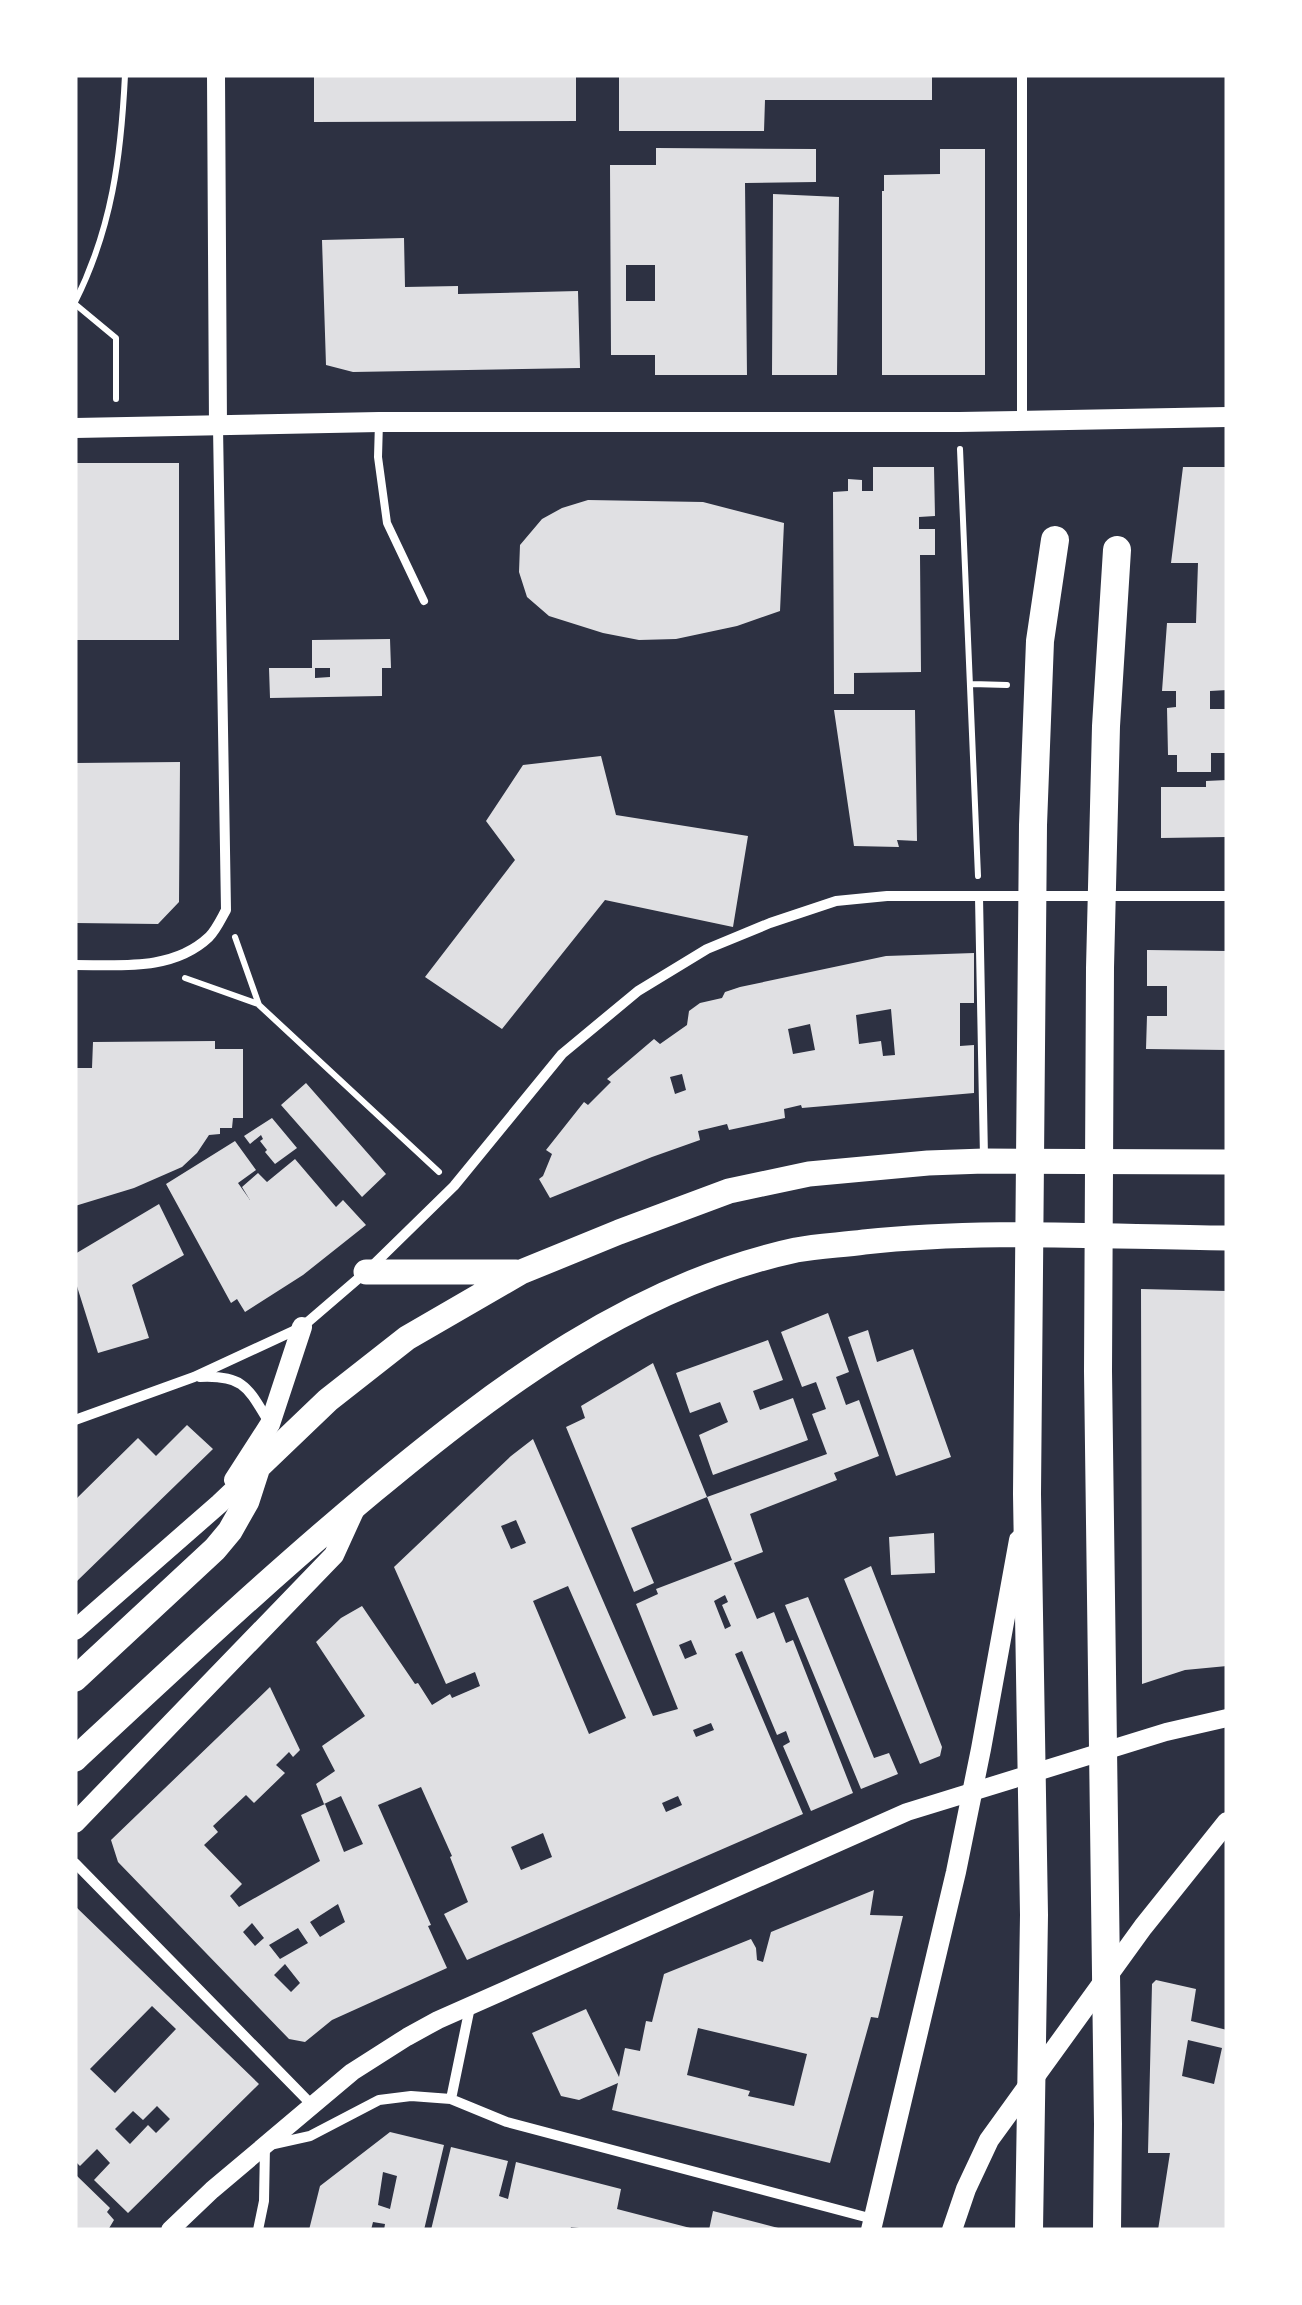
<svg xmlns="http://www.w3.org/2000/svg" width="1302" height="2305" font-family="'Fira Sans',sans-serif">
<rect width="100%" height="100%" fill="#2d3142"/>
<path fill="#e0e0e3" fill-rule="evenodd" d="M314,75h262v46l-262,1z
M619,75h313v25h-167l-1,31h-145z
M656,148l160,1v33l-71,1 2,192h-92v-20h-44l-1,-190h46zM626,265h29v36h-29z
M940,149h45v226h-103v-184h2v-16l56,-1z
M773,194l66,3 -2,178h-65z
M404,238l1,49 53,-1v8l120,-3 2,77 -227,4 -27,-7 -4,-125z
M75,463h104v177h-104z
M873,467h61l1,49 -16,1v12h16v26h-15l1,117 -67,1v21h-20l-1,-202 15,-1v-12l14,1v11h11z
M1183,467h44v223l-17,1v18h17v44h-16v19h-34v-17h-9l-1,-47 9,-1v-16h-14l5,-68h29l2,-60h-27z
M588,500l115,2 81,21 -4,88 -43,15 -61,13 -37,1 -36,-7 -54,-17 -22,-19 -8,-25 1,-27 22,-26 20,-11z
M390,639l1,29h-9v28l-112,2 -1,-30h46v10l15,-1v-9h-18v-28z
M834,710h81l2,131 -20,-1 2,7 -45,-1z
M601,756l15,59 132,21 -15,91 -128,-27 -103,129 -77,-52 90,-117 -29,-39 37,-56z
M180,762l-1,140 -21,22 -83,-1v-160z
M1227,780v57l-66,1v-51h45v-6z
M1147,950l80,1v99l-81,-1 1,-33h20v-30h-20z
M974,953v50h-14v43l14,-1v48l-172,15 -1,-3 -17,4 1,9 -56,12 -2,-6 -29,7 2,9 -48,17 -102,41 -11,-19 4,-3 9,-22 -6,-4 38,-48 4,3 23,-23 -4,-3 47,-40 6,5 27,-19 2,-14 11,-8 22,-5 3,-6 15,-5 146,-31zM891,1009l4,46 -12,1 -2,-15 -22,3 -3,-29zM810,1024l5,26 -22,4 -5,-25zM682,1074l4,16 -11,4 -5,-17z
M215,1041v8h28v69h-10l-1,10h-12v6l-11,1 -12,18 -15,14 -48,21 -59,18v-138h17l1,-26z
M306,1083l80,91 -24,23 -81,-92z
M272,1118l25,30 -22,16 -10,-12 2,-2 -7,-9 3,-2 -2,-4 -11,9 -6,-8z
M235,1141l21,29 -18,13 12,17 -8,-13 16,-14 9,9 28,-23 41,48 7,-7 23,25 -63,50 -58,37 -8,-13 -6,4 -65,-119z
M159,1204l25,51 -52,30 17,53 -51,15 -23,-73v-26z
M1141,1289l86,2v375l-42,4 -43,14z
M828,1313l21,59 -13,5 10,28 13,-5 20,56 -45,17 3,7 -87,34 13,38 -29,11 23,56 17,-7 12,31 7,-3 60,153 -42,18 -28,-65 7,-4 -4,-11 -9,4 -35,-84 -7,3 68,160 -336,146 -23,-46 24,-12 -18,-45 2,-1 -31,-69 -43,18 53,120 -3,1 19,42 -115,52 -27,22 -16,-3 -171,-177 -7,-22 159,-153 30,63 -7,7 -4,-5 -13,13 9,8 -31,30 -8,-8 -33,31 5,6 -14,13 38,39 -12,12 9,11 81,-46 -19,-46 24,-11 19,48 19,-8 -22,-48 -17,8 -8,-20 19,-13 -13,-25 43,-30 -49,-74 25,-24 21,-12 53,78 3,-1 14,22 18,-11 2,4 28,-12 -5,-14 -29,12 -52,-117 117,-111 22,-17 120,277 25,-7 -42,-105 22,-10 -2,-5 76,-29 -25,-63 120,-43 -15,-40 14,-5 -10,-27 -14,5 -21,-55zM516,1520l10,23 -15,6 -10,-23zM568,1586l58,132 -37,16 -56,-133zM725,1595l3,7 -6,3 9,21 -6,3 -11,-28zM691,1640l6,14 -12,5 -6,-14zM711,1723l3,7 -18,7 -3,-7zM678,1796l4,9 -16,7 -4,-9zM543,1833l9,24 -31,13 -10,-23zM338,1904l7,18 -25,15 -10,-15zM252,1923l12,15 -9,8 -12,-14zM298,1928l10,15 -28,16 -11,-14zM285,1964l15,19 -9,9 -17,-17z
M868,1330l9,32 36,-13 38,108 -55,19 -48,-139z
M768,1340l15,40 -30,11 7,19 33,-12 15,42 -95,35 -14,-40 29,-13 -8,-20 -30,11 -14,-40z
M653,1363l54,134 -76,31 23,55 -20,9 -68,-165 19,-9 -4,-12z
M187,1425l26,24 -138,134v-83l63,-62 18,18z
M934,1533l1,40 -44,2 -2,-38z
M871,1566l71,181 -2,9 -20,8 -76,-185z
M808,1597l66,161 15,-5 9,21 -37,15 -76,-184z
M874,1890l-4,25 33,1 -25,102 -7,-1 -41,146 -218,-53 6,-27 -39,17 -18,-4 -29,-63 54,-24 33,68 6,-29 15,3 6,-30 6,1 12,-48 87,-35 5,9 1,12 6,2 8,-30zM698,2028l109,26 -13,52 -46,-10 2,-5 -63,-16z
M75,1906l184,178 -131,129 -34,-33 16,-17 -13,-14 -17,17 -5,-5zM152,2006l24,23 -61,64 -25,-24zM157,2106l13,13 -14,14 -8,-8 -18,19 -15,-15 18,-18 10,9z
M1156,1980l40,9 -5,32 36,9v200h-69l12,-77h-22l4,-169zM1188,2040l34,8 -8,36 -32,-8z
M390,2132l54,13 -20,85h-40l1,-6 -12,-2 -2,8h-62l11,-44zM383,2172l14,4 -7,33 -12,-4z
M451,2147l57,14 -9,35 9,3 8,-37 105,27 -4,20 81,21h-119v-2l-8,-1 -1,3h-139z
M75,2174l35,34 -3,4 7,8 -6,10h-33z
M713,2211l69,18v1h-73z"/>
<g fill="none" stroke-linecap="round" stroke-linejoin="round">
<path stroke="#fff" stroke-width="6" d="M75,302c37,-74 46,-145 50,-227
M75,304l41,34v61
M960,449l18,427
M972,684l35,1
M235,937l24,68 180,167
M185,978l73,26"/>
<path stroke="#fff" stroke-width="8" d="M379,422l-1,35 9,66 37,78
M979,897l5,260"/>
<path stroke="#fff" stroke-width="10" d="M1022,421v-346
M75,965c46,0 98,6 134,-28 7,-7 12,-18 17,-27l-8,-483
M200,1377c45,-2 48,11 70,47
M75,1420l119,-43 108,-50 64,-55 88,-86 108,-132 76,-63 69,-42 63,-26 66,-22 51,-5h340
M75,1863l238,243
M451,2099l19,-92
M258,2230l6,-29 1,-55 45,-10 69,-36 32,-4 40,3 56,23 366,97"/>
<path stroke="#fff" stroke-width="18" d="M216,75l2,352
M170,2230l42,-40 140,-118 55,-35 31,-17 469,-208 259,-80 61,-14"/>
<path stroke="#fff" stroke-width="20" d="M75,428l304,-6h580l268,-5
M234,1480l36,-56 32,-97
M75,1630l144,-126 37,-35
M75,1823l259,-268 21,-46
M871,2230l85,-358 25,-123 38,-209
M952,2230l14,-41 23,-49 154,-213 84,-105"/>
<path stroke="#fff" stroke-width="25" d="M366,1272h150
M75,1679l140,-130 15,-18 17,-30 11,-34 70,-67 79,-62 114,-66 98,-40 110,-41 80,-17 119,-11 56,-2 243,1
M75,1759c98,-91 195,-182 298,-268 125,-104 261,-206 423,-241 22,-4 46,-5 68,-8 120,-13 242,-5 363,-4"/>
<path stroke="#fff" stroke-width="28" d="M1029,2230l5,-315 -7,-421 6,-669 7,-184 15,-101
M1107,2230l1,-106 -10,-753 2,-403 6,-242 11,-176"/>
</g>
<rect width="1302" height="2305" fill="none" stroke="#ffffff" stroke-width="155"/>
</svg>
